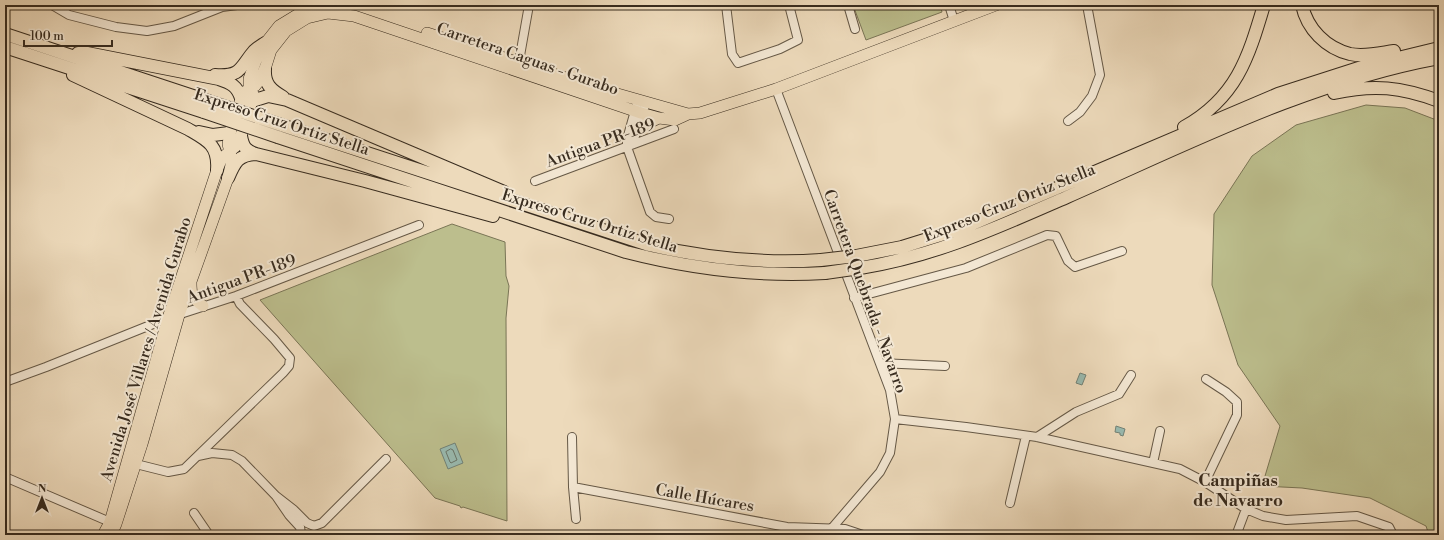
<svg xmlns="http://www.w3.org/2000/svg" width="1444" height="540" font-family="'Libre Bodoni',serif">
<rect width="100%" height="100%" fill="#eddabb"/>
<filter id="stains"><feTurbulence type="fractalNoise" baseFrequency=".005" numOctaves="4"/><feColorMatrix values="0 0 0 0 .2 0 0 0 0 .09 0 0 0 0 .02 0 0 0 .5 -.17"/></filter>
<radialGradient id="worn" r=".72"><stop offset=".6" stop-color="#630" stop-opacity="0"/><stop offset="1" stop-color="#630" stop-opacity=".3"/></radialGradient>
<path fill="#bcbe8d" stroke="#7a7556" d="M853,5h87l2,7 -76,28z
M1366,105l39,3 34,13v414h-10l-3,-9 -56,-28 -68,-10 -40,-2 18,-60 -42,-61 -26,-80 2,-71 38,-58 44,-31z
M452,224l53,18 1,34 3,10 -3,32 1,203 -44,-14 -2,1 -1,-2 -25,-8 -175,-198z"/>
<path fill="#99bbb1" stroke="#728277" d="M1080,373l6,2 -4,10 -6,-2z
M1116,426l9,3 -2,7 -3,-1v-2l-5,-1z
M455,443l8,20 -15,6 -8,-20z"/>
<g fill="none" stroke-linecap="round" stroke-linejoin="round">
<path stroke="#687468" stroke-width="1" d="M451,449l2,1 4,10 -6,3 -1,-1 -4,-10z"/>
<g stroke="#655846" stroke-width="10">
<path id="minor" d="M52,5l17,10 47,12 31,4 27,-5 48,-19
M221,5l1,2 15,-2
M726,5l6,49 6,9 42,-14 18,-9 -9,-35
M848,5l7,24
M949,5l5,16
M518,67l11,-62
M776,89l114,301 5,29 -5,34 -10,19 -54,63
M638,100l-11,39v8l7,-8 12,-37
M1068,121l12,-9 12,-16 8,-21 -13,-70
M627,147l23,65 6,5 13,2
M535,181l139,-52
M854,298l112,-30 81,-33 9,1 12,25 7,6 47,-16
M880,363l65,3
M5,382l41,-15 122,-49 68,-22 183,-71
M895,419l71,8 71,10 143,32 25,13 41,27 17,7 23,4 71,-4 32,11 4,8
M572,437l1,50 3,32
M1037,437l39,-25 43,-18 12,-19
M198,456l14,-3 20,2 10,6 34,35 13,19 11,12 1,6 -1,2
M132,463l36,9 16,-3 99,-96 6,-7 1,-8 -16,-19 -34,-35 -4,-8
M1153,463l7,-32
M5,477l105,45
M1205,482l32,-67v-13l-11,-10 -20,-13
M573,487l214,40 58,2 18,6
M276,496l18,14 13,13 7,3 8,-3 64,-64
M1010,503l16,-67
M194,513l15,22
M1237,535v-2l9,-24"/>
</g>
<g stroke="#382c1f" stroke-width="12">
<path id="major" d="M427,33l173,56 88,25
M239,105l5,-13 11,-6 4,-5 6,-12 6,-19 15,-19 21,-13 21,-5 26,3 287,97 18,5 16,2 13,-6 12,-1 76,-24 220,-84
M637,128l22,-10
M191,282c0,14 1,16 12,24
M103,535l7,-13 58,-204 49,-148 5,-12 14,-12 5,-10 11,-35 1,-7 -4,-9v-6l11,-29 19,-24 23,-14 14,-3
M111,535l5,-11 26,-80 37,-129 49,-137 4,-17 -4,-17 4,-19"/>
</g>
<g stroke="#382c1f" stroke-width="14">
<path id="highway" d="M1302,5c5,24 24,43 48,49 15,3 30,-1 44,-3
M5,34l203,67
M5,47l199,65
M78,53h9l132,26c12,4 18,7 22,19
M265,69c-1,15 6,21 18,28
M73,75l115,54c19,11 31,16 29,41
M215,75c27,2 25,-8 39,-24 3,-3 8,-6 11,-8
M1334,93c40,-9 67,-6 105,8
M252,101l16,-5 19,4 217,92
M281,125l368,120c57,13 114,19 172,15
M1184,127c52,-29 64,-68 80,-122
M199,132l14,3 16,-2
M241,136c2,11 5,15 15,18l109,27 128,35
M278,137l348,115c66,17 130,25 199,21
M228,178c7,-16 10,-23 28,-24
M856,256l46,-9 61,-19 315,-134 87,-28 74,-18
M860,268c76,-12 138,-41 207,-71 121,-53 241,-115 372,-139"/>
</g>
<use href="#minor" stroke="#f3e7d3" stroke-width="8"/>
<use href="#major" stroke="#eddabb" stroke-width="11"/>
<use href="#highway" stroke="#eddabb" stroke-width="12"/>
<g stroke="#382c1f" stroke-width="14" stroke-linecap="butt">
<path id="highway-bridge" d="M208,101l73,24
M204,112l74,25
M821,260l35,-4
M825,273l35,-5"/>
</g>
<use href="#highway-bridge" stroke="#eddabb" stroke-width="12"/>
</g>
<g text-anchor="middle" stroke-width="4" stroke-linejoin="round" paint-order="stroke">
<g font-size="16" fill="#382c1f" stroke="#f3e7d3">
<text transform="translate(528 58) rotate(19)" y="6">Carretera Caguas - Gurabo</text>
<text transform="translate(282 121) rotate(18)" y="6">Expreso Cruz Ortiz Stella</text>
<text transform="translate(600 142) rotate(-20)" y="6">Antigua PR-189</text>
<text transform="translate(1009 202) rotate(-22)" y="6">Expreso Cruz Ortiz Stella</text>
<text transform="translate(590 220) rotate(17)" y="6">Expreso Cruz Ortiz Stella</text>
<text transform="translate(241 278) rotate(-20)" y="6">Antigua PR-189</text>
<text transform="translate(866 291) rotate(70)" y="6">Carretera Quebrada - Navarro</text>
<text transform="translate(145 349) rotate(-73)" y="6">Avenida José Villares / Avenida Gurabo</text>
<text transform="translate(705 497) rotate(10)" y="6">Calle Húcares</text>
</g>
<g font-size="17" font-weight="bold" fill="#382c1f" stroke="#f3e7d3">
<text x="1238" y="486">Campiñas<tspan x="1238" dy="20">de Navarro</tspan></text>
</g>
</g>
<rect width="1444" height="540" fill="none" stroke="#eddabb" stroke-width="20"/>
<rect x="6" y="6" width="1432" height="528" fill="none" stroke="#382c1f" stroke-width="2"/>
<rect x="10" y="10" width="1424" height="520" fill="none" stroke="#382c1f"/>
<g transform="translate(42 498)" stroke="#f3e7d3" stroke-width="3" paint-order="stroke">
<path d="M0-3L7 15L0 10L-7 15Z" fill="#382c1f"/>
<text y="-6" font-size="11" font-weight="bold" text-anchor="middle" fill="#382c1f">N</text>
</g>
<path d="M24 40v6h88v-6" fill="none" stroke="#382c1f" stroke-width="2"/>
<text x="30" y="40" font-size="12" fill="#382c1f" stroke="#f3e7d3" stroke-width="3" paint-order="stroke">100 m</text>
<rect width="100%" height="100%" filter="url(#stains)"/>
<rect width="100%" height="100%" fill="url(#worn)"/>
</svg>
